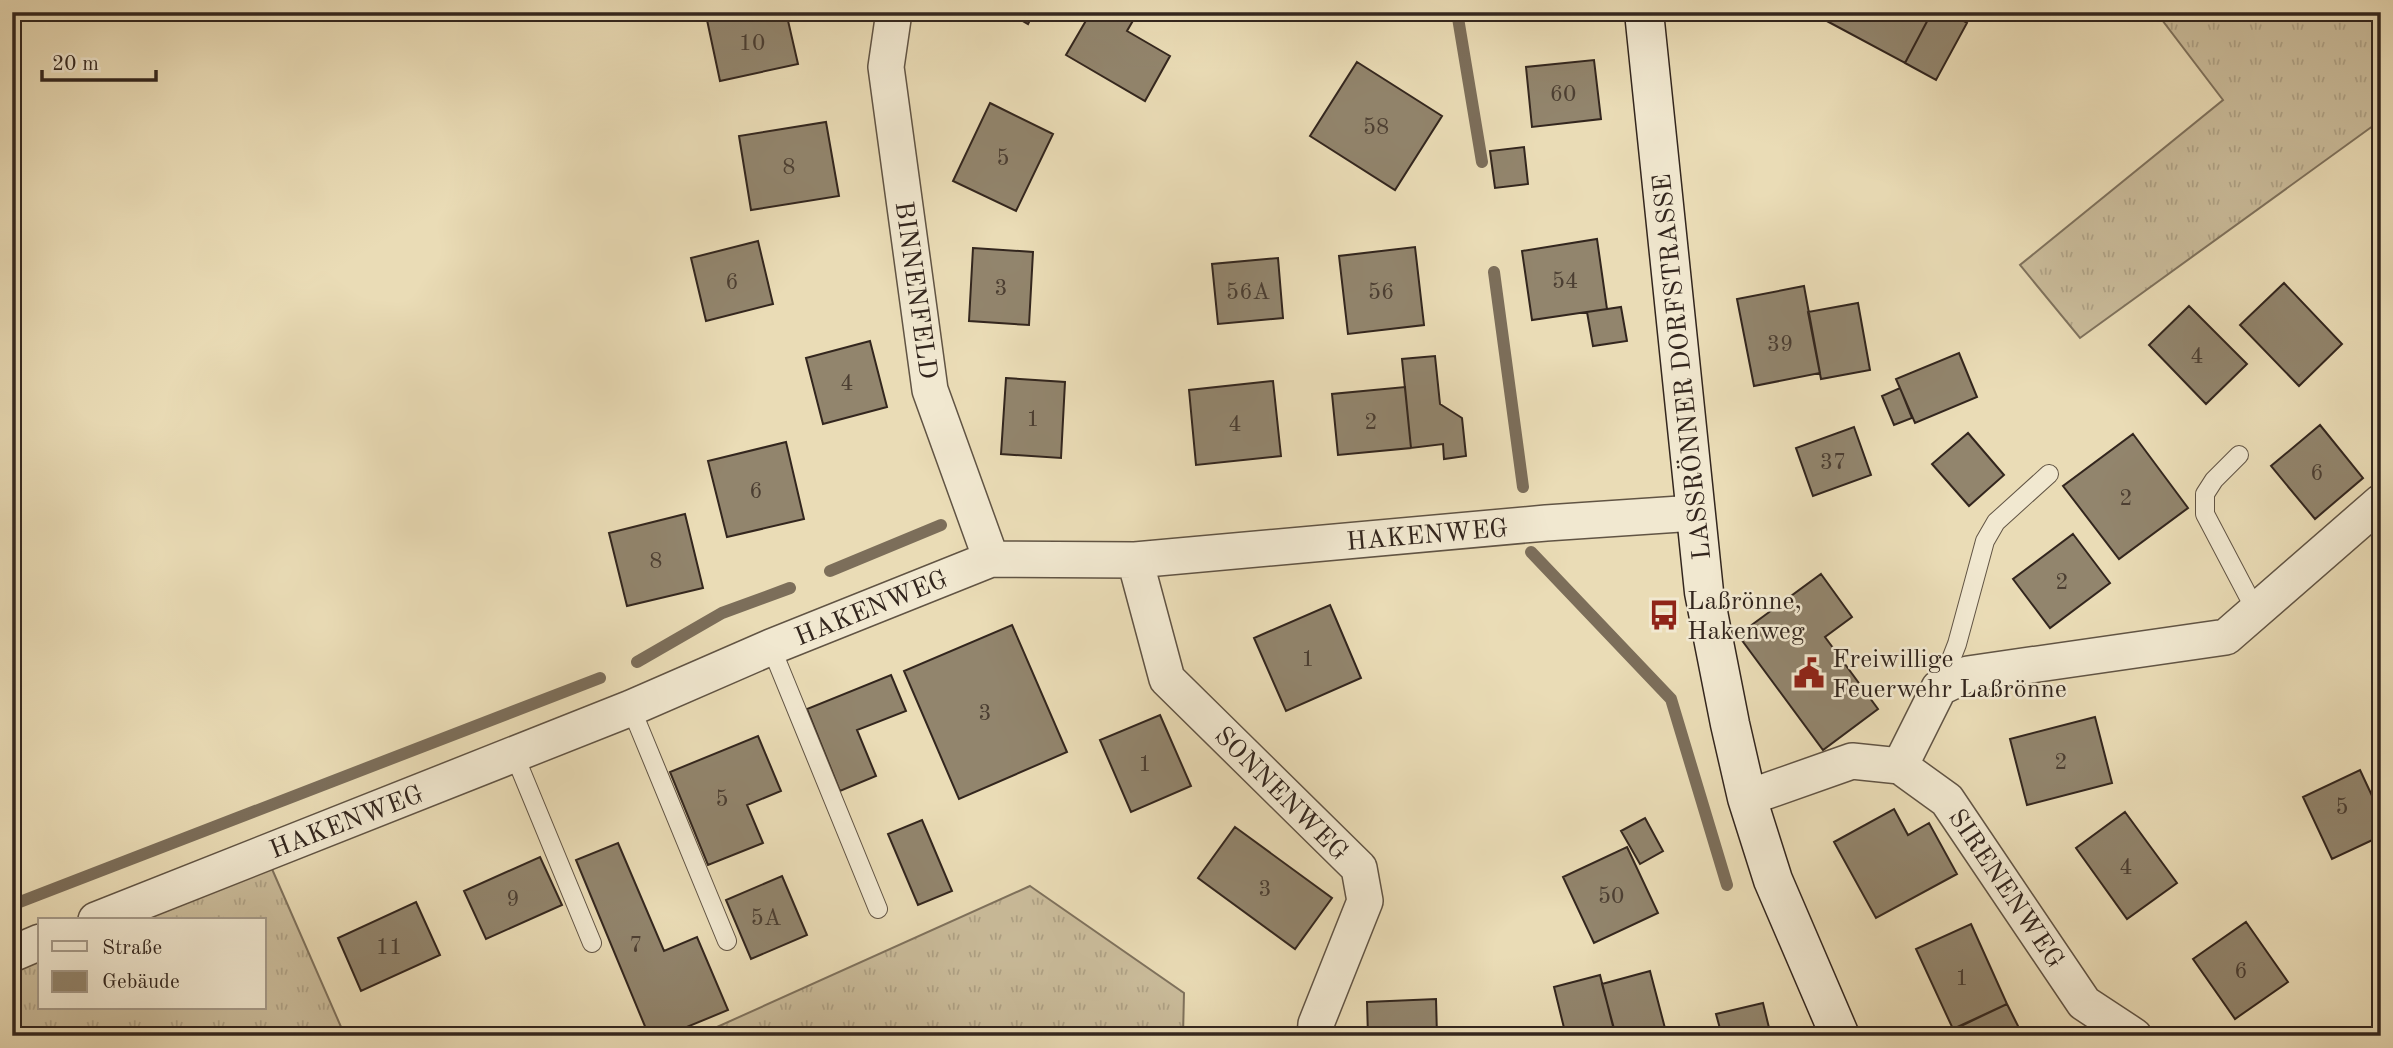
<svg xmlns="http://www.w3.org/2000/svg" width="2393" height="1048" font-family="'Old Standard TT',serif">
<defs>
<pattern id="grass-tufts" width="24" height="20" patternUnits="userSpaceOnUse" patternTransform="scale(1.75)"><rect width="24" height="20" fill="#cbbd9c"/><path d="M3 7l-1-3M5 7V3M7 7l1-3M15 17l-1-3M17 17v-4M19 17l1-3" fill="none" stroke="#afa286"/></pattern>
</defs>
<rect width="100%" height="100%" fill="#eadcb6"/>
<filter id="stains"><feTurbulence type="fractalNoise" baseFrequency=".00286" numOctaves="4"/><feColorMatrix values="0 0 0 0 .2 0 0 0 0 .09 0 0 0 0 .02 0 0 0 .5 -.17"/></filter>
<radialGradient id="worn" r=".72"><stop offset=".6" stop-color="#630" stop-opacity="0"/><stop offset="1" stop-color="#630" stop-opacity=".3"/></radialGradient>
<path fill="url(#grass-tufts)" stroke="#7f725d" stroke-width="2" d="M2156,12h225v115l-4,-4 -297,215 -60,-73 203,-165z
M265,853l80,183h-333v-84l28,-11v67h224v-88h-172z
M1030,886l154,107 -1,43h-486z"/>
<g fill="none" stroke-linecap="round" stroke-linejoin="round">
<path stroke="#7c6e5a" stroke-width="12" d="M1457,12l25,150
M1494,272l29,215
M1531,552l140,147 56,186
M830,571l111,-46
M637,662l85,-49 68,-25
M12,905l588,-227"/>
</g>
<path fill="#92856d" stroke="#33261e" stroke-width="2" d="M744,12h42l12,52 -78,17 -13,-61z
M1007,12h27l-6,12z
M1091,12h47l-11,19 43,25 -25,45 -79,-46z
M1810,12h122l-27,51z
M1932,12h16l19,11 -31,57 -31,-17z
M1594,60l7,59 -69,8 -6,-60z
M1357,62l85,54 -47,74 -85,-54z
M990,103l63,31 -37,77 -63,-30z
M826,122l13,74 -88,14 -12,-74z
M1524,147l4,37 -33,4 -5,-37z
M1597,239l10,70 -75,11 -10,-69z
M758,241l15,63 -67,17 -15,-63z
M1415,247l9,78 -76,9 -9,-78z
M973,248l60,4 -4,73 -60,-4z
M1278,258l5,60 -65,6 -6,-60z
M2284,283l58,61 -43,42 -59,-61z
M1804,286l16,87 -66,13 -17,-87z
M1858,303l12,67 -49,9 -13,-67z
M2189,306l58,58 -41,40 -57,-59z
M1621,307l6,34 -34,5 -6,-34z
M870,341l17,66 -64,17 -17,-66z
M1959,353l18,44 -62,26 -19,-44z
M1435,356l5,48 22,14 4,38 -22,3 -1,-15 -32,4 -9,-89z
M1006,378l59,4 -4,76 -60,-4z
M1273,381l8,75 -85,9 -7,-75z
M1405,387l6,61 -73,7 -6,-61z
M1900,388l12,30 -18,7 -12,-29z
M2320,425l43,53 -48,41 -44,-53z
M1854,427l17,48 -58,21 -17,-48z
M1968,433l36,42 -35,31 -37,-42z
M2133,434l55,74 -69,51 -56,-73z
M786,442l18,77 -77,18 -19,-76z
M685,514l18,74 -76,18 -18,-73z
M2073,534l37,49 -60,45 -37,-49z
M1821,574l31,43 -27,20 53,72 -55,41 -85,-115z
M1330,605l31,73 -75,33 -32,-73z
M1012,625l55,127 -108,47 -55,-128z
M891,675l15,36 -49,19 19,46 -36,15 -33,-82z
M1160,715l31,71 -60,26 -31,-72z
M2095,717l17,66 -85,22 -17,-66z
M758,736l23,55 -34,14 16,38 -55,22 -38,-93z
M2360,770l21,45v21l-49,23 -29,-62z
M1894,809l14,26 21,-12 28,51 -81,44 -42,-76z
M2125,812l52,71 -50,36 -51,-71z
M1645,818l18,33 -23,13 -19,-33z
M922,820l30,71 -34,14 -30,-71z
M1235,827l97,71 -37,51 -97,-71z
M618,843l46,108 33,-14 31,73 -63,26h-16l-73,-176z
M1627,847l31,66 -64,30 -31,-66z
M540,857l22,48 -76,34 -22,-48z
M782,876l25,59 -56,24 -25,-59z
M416,902l24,53 -79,36 -23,-53z
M2246,922l42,60 -53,37 -42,-60z
M1971,924l36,80 -54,25 -37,-80z
M1650,971l16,61 -15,4h-35l-14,-52z
M1600,975l15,59 -49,2 -12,-49z
M1436,999l1,37h-69l-1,-34z
M1763,1003l8,33h-49l-6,-22z
M2007,1004l16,32h-55l-5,-11z"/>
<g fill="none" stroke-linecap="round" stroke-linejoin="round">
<g stroke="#615444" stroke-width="20">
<path id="lane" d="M2239,455l-25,25 -9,14v20l51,97
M771,647l107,262
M1941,685l16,-41 28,-103 11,-19 53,-48
M631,708l96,233
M514,754l78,189"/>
</g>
<g stroke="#615444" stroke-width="38">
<path id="street" d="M894,12l-8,55 44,323 61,169
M1135,560l32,119 192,189 6,33 -49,123 -1,12
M1900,766l39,-78 29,-14 258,-37 155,-135
M1747,798l105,-37 48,5 47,34 137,203 50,33
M96,920l535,-212 140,-61 220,-88 144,1 411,-37 149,-10
M12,954l28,-12"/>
</g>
<g stroke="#33261e" stroke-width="41">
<path id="secondary" d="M1644,12l60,580 26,132 17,74 26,82 67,156"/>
</g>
<use href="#lane" stroke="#f1e8d0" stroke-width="18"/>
<use href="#street" stroke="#f1e8d0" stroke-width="35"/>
<use href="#secondary" stroke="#f1e8d0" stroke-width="38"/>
</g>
<defs>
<g id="bus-bare" transform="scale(2.415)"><path d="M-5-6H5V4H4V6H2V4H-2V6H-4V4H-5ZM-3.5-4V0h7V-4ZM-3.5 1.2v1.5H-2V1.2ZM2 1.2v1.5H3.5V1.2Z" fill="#8f2418" stroke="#f1e8d0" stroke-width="2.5" paint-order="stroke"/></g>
<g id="civic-bare" transform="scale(2.415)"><path d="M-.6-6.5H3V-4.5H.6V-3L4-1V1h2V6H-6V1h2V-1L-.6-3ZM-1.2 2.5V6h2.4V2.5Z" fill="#8f2418" stroke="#f1e8d0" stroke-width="2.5" paint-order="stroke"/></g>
</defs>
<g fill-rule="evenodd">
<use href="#bus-bare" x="1664" y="615"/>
<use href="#civic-bare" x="1809" y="673"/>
</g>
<g text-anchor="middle" stroke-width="5" stroke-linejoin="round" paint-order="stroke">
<g font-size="23" fill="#4b3e32">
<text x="752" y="50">10</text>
<text x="1563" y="101">60</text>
<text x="1376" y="134">58</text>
<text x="1003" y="165">5</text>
<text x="789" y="174">8</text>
<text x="1565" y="288">54</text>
<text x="732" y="289">6</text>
<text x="1001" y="295">3</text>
<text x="1248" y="299">56A</text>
<text x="1381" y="299">56</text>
<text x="1780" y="351">39</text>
<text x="2197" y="363">4</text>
<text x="847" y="390">4</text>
<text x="1033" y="426">1</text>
<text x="1371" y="429">2</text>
<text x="1235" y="431">4</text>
<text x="1833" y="469">37</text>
<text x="2317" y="480">6</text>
<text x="756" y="498">6</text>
<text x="2126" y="505">2</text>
<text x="656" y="568">8</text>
<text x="2062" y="589">2</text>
<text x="1308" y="666">1</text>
<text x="985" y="720">3</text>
<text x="2061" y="769">2</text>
<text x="1145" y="771">1</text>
<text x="722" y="806">5</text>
<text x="2342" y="814">5</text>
<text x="2126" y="874">4</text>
<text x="1265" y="896">3</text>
<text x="1611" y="903">50</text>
<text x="513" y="906">9</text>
<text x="766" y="925">5A</text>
<text x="636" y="952">7</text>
<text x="389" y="954">11</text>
<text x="2241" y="978">6</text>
<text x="1962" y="985">1</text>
</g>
<g font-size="26" fill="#33261e" stroke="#f1e8d0">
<text transform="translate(917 290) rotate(82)" y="9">BINNENFELD</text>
<text transform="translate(1681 367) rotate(-96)" y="9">LASSRÖNNER DORFSTRASSE</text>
<text transform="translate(1427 534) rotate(-5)" y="9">HAKENWEG</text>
<text transform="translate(871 607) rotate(-22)" y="9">HAKENWEG</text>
<text transform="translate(1282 793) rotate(45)" y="9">SONNENWEG</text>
<text transform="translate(346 821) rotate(-21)" y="9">HAKENWEG</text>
<text transform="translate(2007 888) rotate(56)" y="9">SIRENENWEG</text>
</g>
<g font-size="26" fill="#33261e" stroke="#f1e8d0" text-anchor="start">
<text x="1687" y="609">Laßrönne,<tspan x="1687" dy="30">Hakenweg</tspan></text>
<text x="1832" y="667">Freiwillige<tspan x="1832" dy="30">Feuerwehr Laßrönne</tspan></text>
</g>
</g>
<rect width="2393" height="1048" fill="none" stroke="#eadcb6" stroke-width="42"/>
<rect x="14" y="14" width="2365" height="1020" fill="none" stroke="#33261e" stroke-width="3.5"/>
<rect x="21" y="21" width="2351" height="1006" fill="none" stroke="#33261e" stroke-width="2"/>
<rect x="38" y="918" width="228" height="91" fill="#f1e8d0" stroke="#a59a89" stroke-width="2"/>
<rect x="52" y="941" width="35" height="10" fill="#f1e8d0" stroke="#a59a89" stroke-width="2"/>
<text x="102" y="954" font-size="21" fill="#33261e">Straße</text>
<rect x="52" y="971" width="35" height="21" fill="#92856d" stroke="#a59a89" stroke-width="2"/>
<text x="102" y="988" font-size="21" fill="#33261e">Gebäude</text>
<path d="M42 70v10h114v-10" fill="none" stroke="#33261e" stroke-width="3.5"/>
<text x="52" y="70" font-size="21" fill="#33261e" stroke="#f1e8d0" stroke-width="5" paint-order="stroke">20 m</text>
<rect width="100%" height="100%" filter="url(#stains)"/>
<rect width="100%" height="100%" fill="url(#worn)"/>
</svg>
